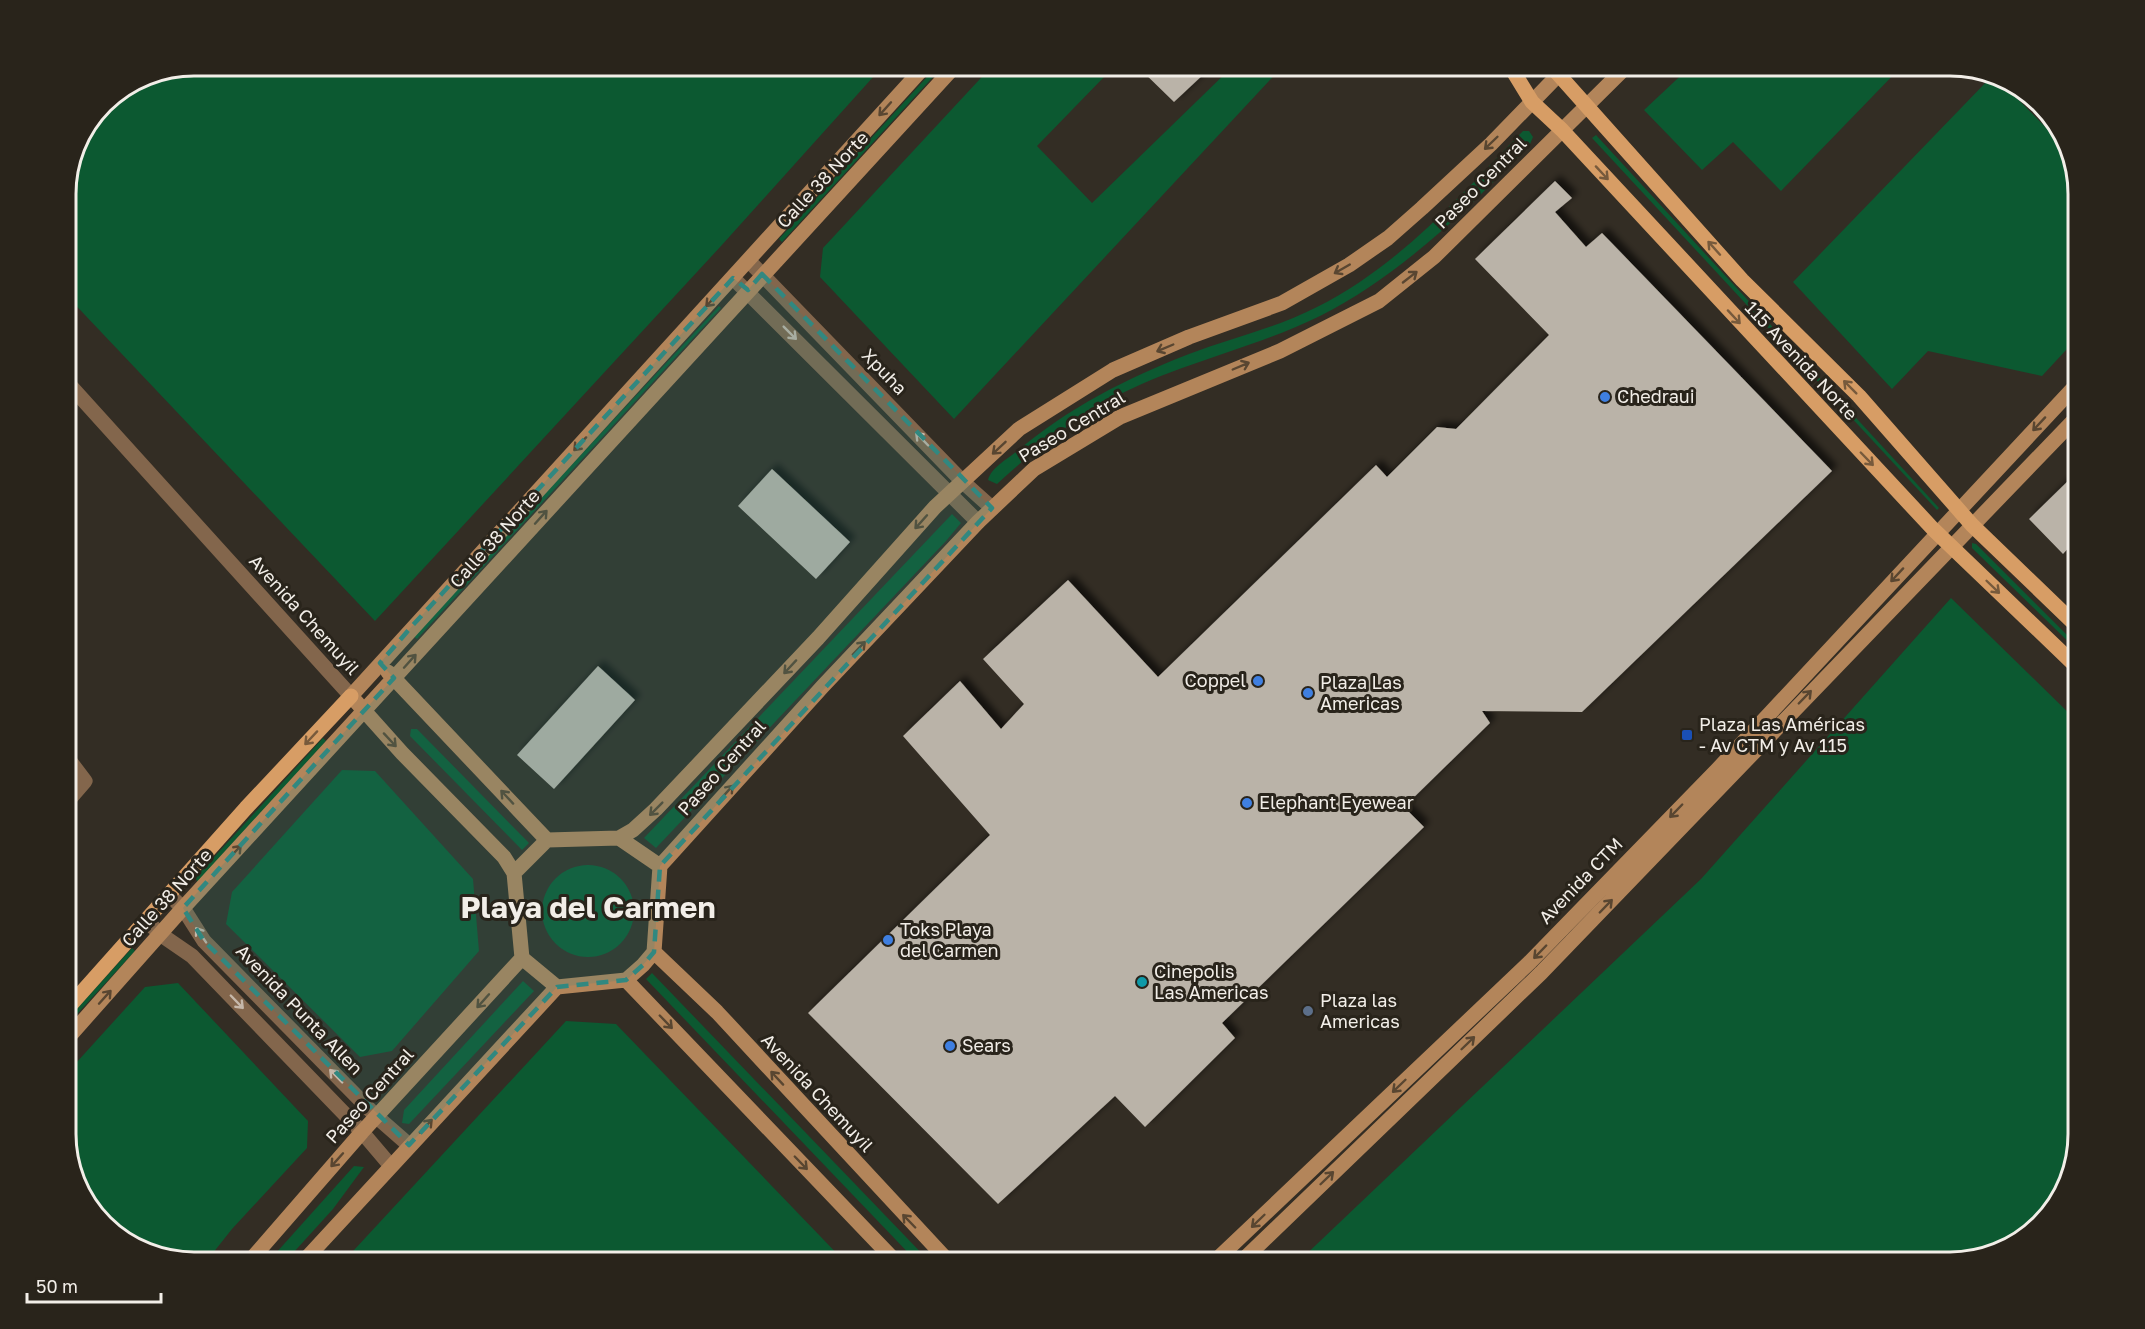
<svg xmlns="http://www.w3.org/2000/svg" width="2145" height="1329" font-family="'Golos Text',sans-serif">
<defs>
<filter id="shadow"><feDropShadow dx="5.5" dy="-5.5" stdDeviation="3" flood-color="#0009"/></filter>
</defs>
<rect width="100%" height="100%" fill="#332d24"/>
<path fill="#0c5931" d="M194,66h689l-162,180 -346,375 -309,-326c0,-85 -14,-174 78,-219 14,-6 35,-7 50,-10z
M937,66h6l-161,176 -3,-3z
M992,66h102l10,11 -67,69 55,57 141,-137h50l-329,353 -134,-142 3,-29z
M1691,66h211l-121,125 -48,-49 -31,28 -58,-60z
M1991,77l7,2 70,71 11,36v150l-37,40 -114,-25 -36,38 -99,-107z
M1523,131h6l4,6 -3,7c-62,65 -129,131 -210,172 -67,33 -141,47 -207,82 -43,23 -80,53 -116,86l-9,-4c3,-12 19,-21 28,-28 52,-44 111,-74 173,-98 43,-16 87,-26 128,-47 82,-41 143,-111 206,-176z
M1596,135l343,373 -2,2 -345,-372z
M719,306l2,2 -304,331 -4,-3z
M952,514l9,9 -15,18 -290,307 -12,-10z
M1972,543l4,1 103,103v5l-107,-104z
M1951,598l128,125v412l-17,64 -47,47 -64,17h-654l404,-384z
M411,729h6l112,114 -7,7 -112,-114z
M323,738l3,3 -128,141 -3,-4z
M342,770l33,1 98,108 6,72 -87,100 -32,6 -134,-133 6,-32z
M542 911a46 46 0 1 1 92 0a46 46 0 1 1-92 0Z
M132,948l3,3 -69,75v-5z
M652,973l279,290h-13l-272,-284z
M523,981l11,10 -125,133 -7,-1 2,-13z
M178,983l130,138 -1,27 -75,81 -27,34h-11l-64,-17 -47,-47 -17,-56v-69l79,-87z
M566,1021l50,3 230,239h-504z
M354,1166l10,1 -31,42 -49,54h-17z"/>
<path fill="#bab3a8" filter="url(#shadow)" d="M1137,66h79l-8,8 -2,-2 -32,30z
M1555,181l17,17 -17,14 31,35 16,-14 230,238 -250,241 -100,-1 8,12 -86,84 20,20 -202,196 13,15 -90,89 -30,-31 -117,108 -190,-191 182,-178 -87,-99 57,-55 41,48 23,-25 -41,-45 85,-79 90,97 218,-212 11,12 50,-50 19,2 93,-94 -74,-76z
M772,469l78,73 -34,37 -78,-73z
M2071,478l8,8v64l-6,-7 -10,11 -34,-35z
M598,666l37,34 -81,89 -37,-34z"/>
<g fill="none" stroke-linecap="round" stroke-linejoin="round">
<path stroke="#83664c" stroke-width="15" d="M749,261l214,221 29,26
M733,278l245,244
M66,381l285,315
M66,756l19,25 -19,22
M170,896l13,12 21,33 173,176 32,28
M147,921l13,13 32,22 170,176 28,33"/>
<path stroke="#b3855a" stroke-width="15" d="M388,672l159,168
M619,838l14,-8 23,-21 162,-171 117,-131 84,-78 94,-59 76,-33 93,-34 67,-38 39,-27 34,-30 69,-64 76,-78
M660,866l-6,86 -11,13 -17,15 -69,7 -35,-29 -8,-85 -10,-16 -102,-104 -51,-57 574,-630
M660,866l163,-180 155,-164 56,-53 86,-52 160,-66 99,-50 55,-44 193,-191
M514,873l33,-33 72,-2 41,28
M654,952l63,60 233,251
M626,980l271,283
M66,1040l117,-132 772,-842
M248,1263l114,-131 160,-174
M302,1263l255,-276
M1213,1263l317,-301 187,-192 362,-388
M1240,1263l301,-290 538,-558"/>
<path stroke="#d79d65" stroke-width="15" d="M1510,66l22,36 30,28 371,399 146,140
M1551,66l191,214 117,116 113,129 107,103
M66,1010l180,-202 105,-112"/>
</g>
<defs><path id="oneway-shaft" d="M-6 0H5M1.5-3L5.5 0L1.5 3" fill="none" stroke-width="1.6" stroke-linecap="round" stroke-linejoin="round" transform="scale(1.5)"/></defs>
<g stroke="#594631">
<use href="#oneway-shaft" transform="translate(885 109) rotate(132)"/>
<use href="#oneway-shaft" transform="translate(1491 143) rotate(136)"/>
<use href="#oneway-shaft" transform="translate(1342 269) rotate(150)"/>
<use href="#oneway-shaft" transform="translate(1410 277) rotate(-38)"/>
<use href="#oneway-shaft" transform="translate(712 300) rotate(133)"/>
<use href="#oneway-shaft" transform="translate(1165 348) rotate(157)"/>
<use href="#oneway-shaft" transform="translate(1241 366) rotate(-23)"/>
<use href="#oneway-shaft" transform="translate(2039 424) rotate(133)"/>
<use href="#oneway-shaft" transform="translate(580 444) rotate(133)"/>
<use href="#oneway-shaft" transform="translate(999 448) rotate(137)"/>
<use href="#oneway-shaft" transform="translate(541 517) rotate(-48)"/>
<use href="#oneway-shaft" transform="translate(921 522) rotate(132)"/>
<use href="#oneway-shaft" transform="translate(1897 575) rotate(133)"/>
<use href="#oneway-shaft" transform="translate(859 648) rotate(-46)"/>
<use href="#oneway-shaft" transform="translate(410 661) rotate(-48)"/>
<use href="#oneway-shaft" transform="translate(790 667) rotate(133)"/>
<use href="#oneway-shaft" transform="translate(1805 697) rotate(-46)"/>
<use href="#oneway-shaft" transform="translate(390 740) rotate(47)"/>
<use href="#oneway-shaft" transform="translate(727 792) rotate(-48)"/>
<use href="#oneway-shaft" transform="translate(507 797) rotate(-133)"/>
<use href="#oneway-shaft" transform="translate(656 809) rotate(135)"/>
<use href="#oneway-shaft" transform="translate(1676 811) rotate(134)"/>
<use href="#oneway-shaft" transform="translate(235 852) rotate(-47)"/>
<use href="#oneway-shaft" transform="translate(1606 906) rotate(-46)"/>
<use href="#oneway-shaft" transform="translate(1540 952) rotate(134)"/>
<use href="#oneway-shaft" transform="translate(105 997) rotate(-48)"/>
<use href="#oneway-shaft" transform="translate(483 1001) rotate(132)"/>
<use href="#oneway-shaft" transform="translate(666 1022) rotate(46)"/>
<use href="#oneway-shaft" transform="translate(1468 1043) rotate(-44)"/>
<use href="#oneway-shaft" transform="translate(777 1078) rotate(-133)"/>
<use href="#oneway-shaft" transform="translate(1399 1086) rotate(136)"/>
<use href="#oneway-shaft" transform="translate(426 1126) rotate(-47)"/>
<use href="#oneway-shaft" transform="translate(337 1160) rotate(132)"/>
<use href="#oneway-shaft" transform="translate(801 1163) rotate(46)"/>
<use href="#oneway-shaft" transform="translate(1327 1178) rotate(-44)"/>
<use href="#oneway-shaft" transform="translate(909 1221) rotate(-134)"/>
<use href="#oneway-shaft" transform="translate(1258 1221) rotate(136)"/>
</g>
<g stroke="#775a3c">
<use href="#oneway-shaft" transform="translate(1602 173) rotate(47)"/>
<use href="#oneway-shaft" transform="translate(1714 248) rotate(-132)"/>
<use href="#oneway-shaft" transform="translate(1734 317) rotate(47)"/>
<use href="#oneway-shaft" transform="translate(1850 387) rotate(-135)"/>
<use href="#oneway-shaft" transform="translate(1867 459) rotate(46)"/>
<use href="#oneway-shaft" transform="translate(1993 587) rotate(44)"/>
<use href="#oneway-shaft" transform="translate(311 738) rotate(133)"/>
</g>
<g stroke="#c6b8aa">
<use href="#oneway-shaft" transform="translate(790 333) rotate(45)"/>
<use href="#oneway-shaft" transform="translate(922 439) rotate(-134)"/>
<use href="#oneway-shaft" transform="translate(201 935) rotate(-125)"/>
<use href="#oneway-shaft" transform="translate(237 1002) rotate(46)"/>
<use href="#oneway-shaft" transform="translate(336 1076) rotate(-134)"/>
</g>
<path fill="#318880" fill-opacity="0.2" stroke="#318880" stroke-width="4.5" stroke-dasharray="12 8" stroke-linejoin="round" d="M762,274l230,234 -332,358 -6,86 -11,13 -17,15 -69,7 -148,158 -205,-204 -21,-33 211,-230 -14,-15 33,-38 320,-347 15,12z"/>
<g fill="#3f7fe0" stroke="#29241b" stroke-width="2">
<circle cx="1605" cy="397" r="6"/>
<circle cx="1258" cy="681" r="6"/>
<circle cx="1308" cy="693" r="6"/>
<circle cx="1247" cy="803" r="6"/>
<circle cx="888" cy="940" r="6"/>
<circle cx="950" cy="1046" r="6"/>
</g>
<rect fill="#1a4fb4" stroke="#29241b" stroke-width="2" x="1681" y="729" width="12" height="12" rx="3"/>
<circle fill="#0f9aa8" stroke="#29241b" stroke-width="2" cx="1142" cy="982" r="6"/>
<circle fill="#5c6f8a" stroke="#29241b" stroke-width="2" cx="1308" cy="1011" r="6"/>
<g text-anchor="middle" stroke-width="6" stroke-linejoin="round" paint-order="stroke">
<g font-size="18" fill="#f2eee8" stroke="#29241b">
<text transform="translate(823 180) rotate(-47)" y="6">Calle 38 Norte</text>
<text transform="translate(1481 183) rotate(-45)" y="6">Paseo Central</text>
<text transform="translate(1801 361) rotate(47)" y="6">115 Avenida Norte</text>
<text transform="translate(884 372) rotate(46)" y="6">Xpuha</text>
<text transform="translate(1072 427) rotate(-31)" y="6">Paseo Central</text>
<text transform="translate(495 539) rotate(-48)" y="6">Calle 38 Norte</text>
<text transform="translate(304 615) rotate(48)" y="6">Avenida Chemuyil</text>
<text transform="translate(722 768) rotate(-48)" y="6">Paseo Central</text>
<text transform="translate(1581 881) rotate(-46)" y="6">Avenida CTM</text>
<text transform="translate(167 898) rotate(-48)" y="6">Calle 38 Norte</text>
<text transform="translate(299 1010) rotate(46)" y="6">Avenida Punta Allen</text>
<text transform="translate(817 1093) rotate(47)" y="6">Avenida Chemuyil</text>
<text transform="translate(370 1096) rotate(-48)" y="6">Paseo Central</text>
</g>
<g font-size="18" fill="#f2eee8" stroke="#29241b" text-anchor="start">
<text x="1617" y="403">Chedraui</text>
<text x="1246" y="687" text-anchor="end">Coppel</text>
<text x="1320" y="689">Plaza Las<tspan x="1320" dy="21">Americas</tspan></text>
<text x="1699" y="731">Plaza Las Américas<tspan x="1699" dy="21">- Av CTM y Av 115</tspan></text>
<text x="1259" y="809">Elephant Eyewear</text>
<text x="900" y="936">Toks Playa<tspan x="900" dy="21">del Carmen</tspan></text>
<text x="1154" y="978">Cinepolis<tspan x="1154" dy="21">Las Americas</tspan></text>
<text x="1320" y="1007">Plaza las<tspan x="1320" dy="21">Americas</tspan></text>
<text x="962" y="1052">Sears</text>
</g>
<g font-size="30" font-weight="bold" fill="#f2eee8" stroke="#29241b">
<text x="588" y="918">Playa del Carmen</text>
</g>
</g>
<path d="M0 0H2145V1329H0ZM194 76H1950A118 118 0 0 1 2068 194V1134A118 118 0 0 1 1950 1252H194A118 118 0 0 1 76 1134V194A118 118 0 0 1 194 76Z" fill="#29241b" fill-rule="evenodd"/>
<path fill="none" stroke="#f2eee8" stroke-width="3" d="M194 76H1950A118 118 0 0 1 2068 194V1134A118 118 0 0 1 1950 1252H194A118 118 0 0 1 76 1134V194A118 118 0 0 1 194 76Z"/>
<path d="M27 1293v9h134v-9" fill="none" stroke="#f2eee8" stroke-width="3"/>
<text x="36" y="1293" font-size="18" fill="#f2eee8" stroke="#29241b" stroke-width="4.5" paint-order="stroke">50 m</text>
</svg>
